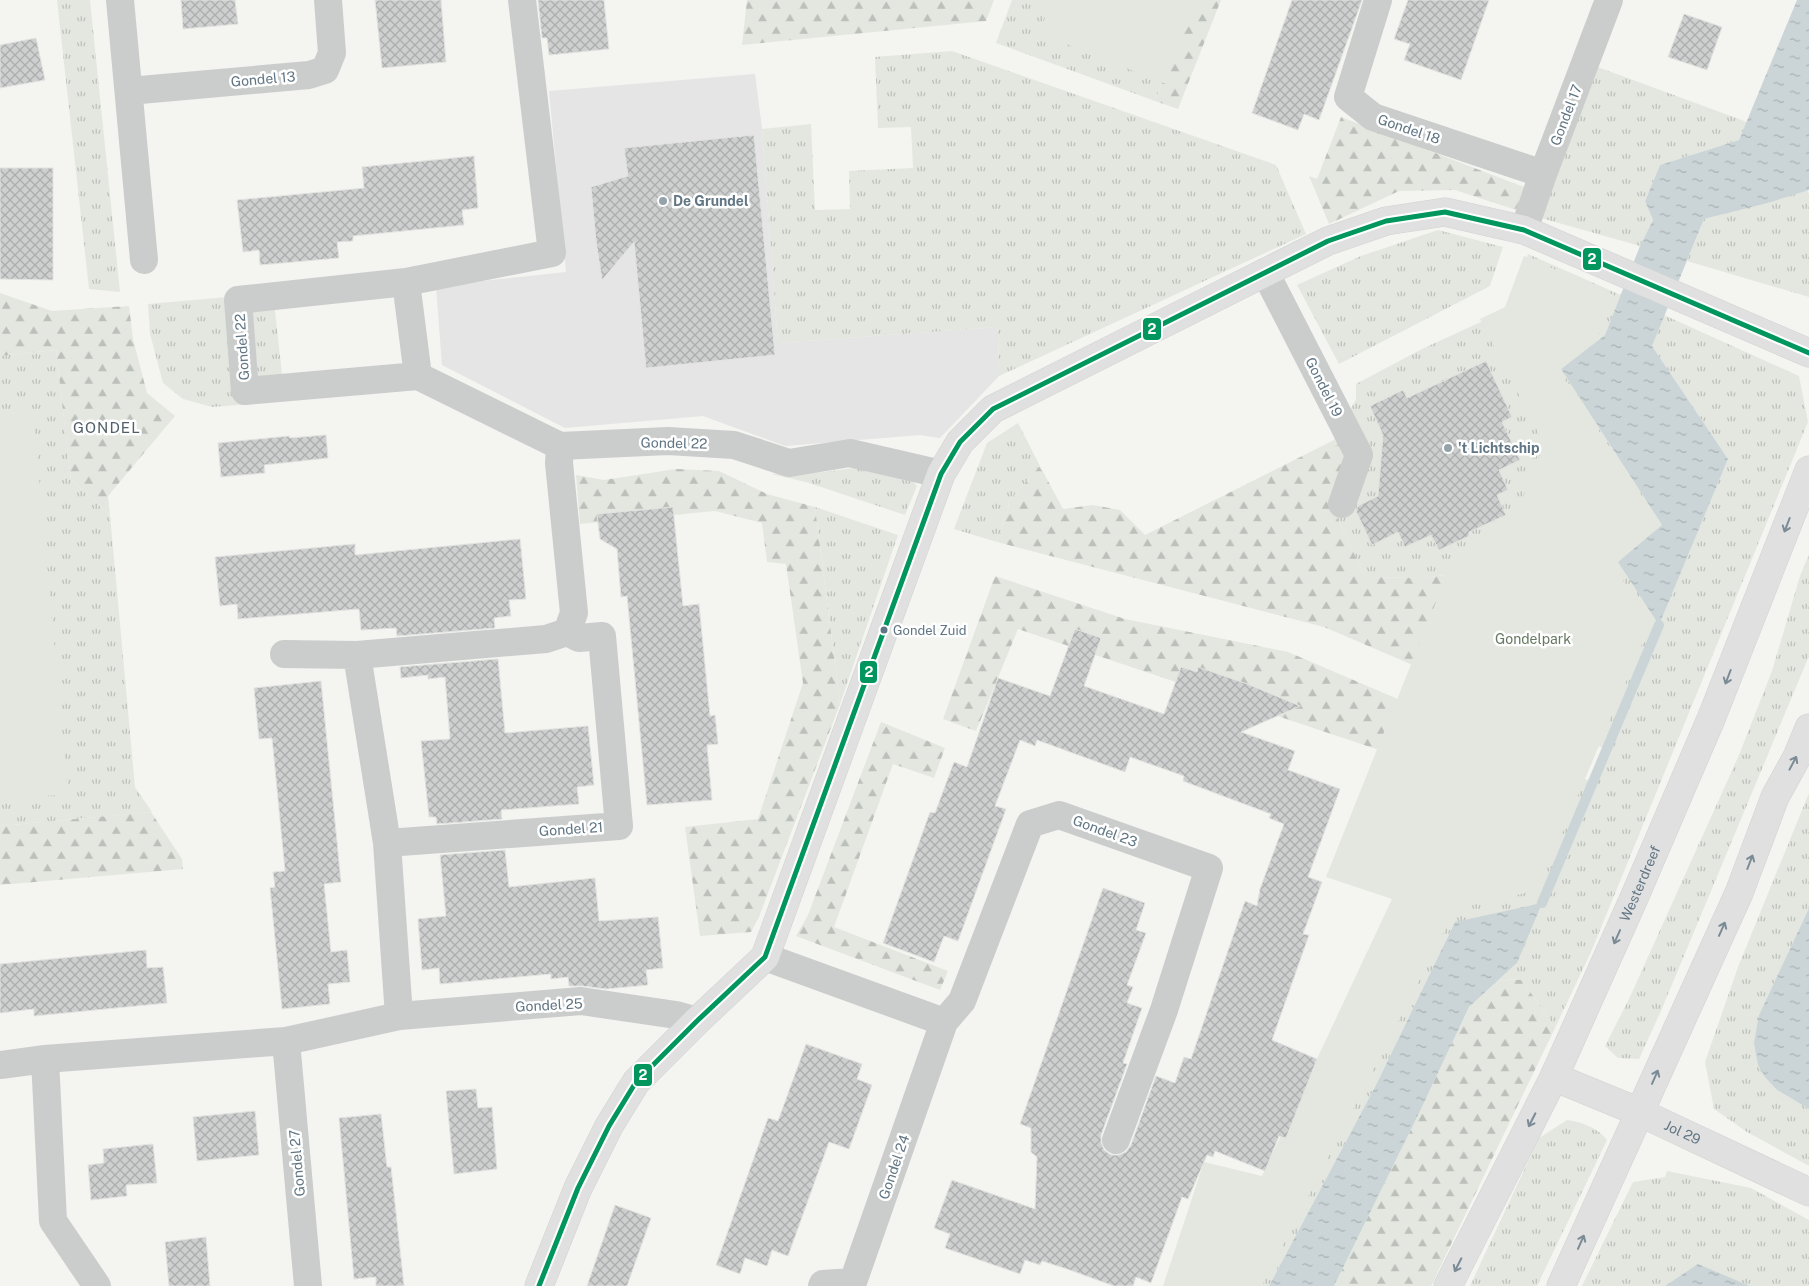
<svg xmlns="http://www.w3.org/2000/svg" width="1809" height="1286" font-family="'Public Sans',sans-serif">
<defs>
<pattern id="grass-tufts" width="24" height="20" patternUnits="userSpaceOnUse" patternTransform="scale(1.25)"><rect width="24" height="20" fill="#e4e7df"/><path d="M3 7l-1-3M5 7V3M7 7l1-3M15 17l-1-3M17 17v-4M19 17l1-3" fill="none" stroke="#bcc0ba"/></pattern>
<pattern id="forest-firs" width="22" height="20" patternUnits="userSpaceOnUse" patternTransform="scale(1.25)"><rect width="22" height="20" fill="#e4e7df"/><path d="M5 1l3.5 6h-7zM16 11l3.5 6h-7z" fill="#bcc0ba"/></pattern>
<pattern id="water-ripples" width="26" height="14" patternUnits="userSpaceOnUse" patternTransform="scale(1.25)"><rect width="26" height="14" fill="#cbd5d7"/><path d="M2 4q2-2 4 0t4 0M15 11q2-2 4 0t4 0" fill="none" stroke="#a8b1b4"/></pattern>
<pattern id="building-cross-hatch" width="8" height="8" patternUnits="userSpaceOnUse" patternTransform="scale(1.25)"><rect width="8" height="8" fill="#ced0cf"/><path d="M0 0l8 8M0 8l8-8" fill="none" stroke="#abadae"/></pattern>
</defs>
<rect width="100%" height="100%" fill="#f4f4f1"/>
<path fill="#e4e5e4" d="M755,74l7,55 16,214 220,-16 1,49 -59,62 -20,-3 -135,11 -82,-30 -138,12 -123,-63 -6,-79 130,-14 -17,-181z"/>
<path fill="url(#grass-tufts)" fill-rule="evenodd" d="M57,0h33l30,292 -31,-3z
M1012,0h182l-39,101 -159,-58z
M952,51l324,114 30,69 -307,142 -1,-49 -220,16 -16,-214 49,-5 4,86 35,-1 -1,-38 64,-3 -2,-41 -33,1 -3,-71z
M1595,66l152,56 -8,18 -79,25 -15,36 8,19 -13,26 -99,-28z
M1807,190l2,4v103l-122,-36 17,-42 64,-16z
M1438,230l65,17 -13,39 -151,78 -42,-79 64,-29z
M1528,254l93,41 -16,40 -44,34 101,156 -3,99 69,-165 -76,-113 12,-31 135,61 9,46 -217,530 -36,76 -33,-48 -22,-1 17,-16 -62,-41 -79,163 -107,201h-73l68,-108 304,-618 -147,18 -56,-1 -31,-66 19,-30 -19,-41 22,-41v-15l66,-35 87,-40zM1589,742l17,7 -13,33 -19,-7z
M273,293l12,108 -73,6 -29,-8 -20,-16 -13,-49 -2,-30z
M56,350l15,130 39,35 25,272 17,25 -152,14v-470z
M1018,423l22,43 -31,35 -1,9 -11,32 -43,-13 33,-86z
M862,467l38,2 17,17 -12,29 -99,-33 -35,-8 52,-2z
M815,507l83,28 -58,169z
M1809,554v102l-148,355 -22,48 -21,-1 -13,-12 24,-47 110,-244 33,-84 28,-95z
M1809,793v115l-50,107 18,75 32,19v57l-62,-34 -33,-23 -9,-47 33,-95z
M1567,1120c15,2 31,8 40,20l-70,146h-67l69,-148z
M1667,1171l84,17 58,32v66h-59l-52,-21 -33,21h-83l51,-104 32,-5z"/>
<path fill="url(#forest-firs)" d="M747,0h247l-8,21 -244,24z
M1194,0h27l-43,109 -23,-8z
M1341,117l183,70 -8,23 -61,-20 -56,1 -70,33 -20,-48 8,3z
M0,293l52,18 77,-5 4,33 14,54 28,23 -67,80 2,19 -39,-35 -15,-130 -56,6z
M1334,440l20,41 -20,30 31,66 56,1 147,-18 -20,163 -224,-96 -327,-85 11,-32 1,-9 31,-35 23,43 30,-4 27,5 25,25z
M676,469l43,2 48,23 48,13 25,197 -81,213 -8,15 -51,4 -15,-109 73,-8 45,-136 -17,-119 -19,-2 -5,-39 -47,-12 -135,13 -4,-49 28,5z
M995,576l130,43 163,33 119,51 -22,49 -367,-123 -42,102 -33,-12z
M881,722l64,26 -11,30 -41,-14 -59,163 114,44 -8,19 -144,-54 12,-21z
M151,812l31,47 1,10 -183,16v-59z
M1500,979l22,1 33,48 -124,258h-97l87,-177 48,-102z"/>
<path fill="#e4e7df" d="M1052,0h144l-30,84 -127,-51z
M1524,256l92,40 -15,36 -43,37 105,159 -47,41 34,56 -112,265 -82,19 -194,377h-99l41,-124 58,14 130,-277 -66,-22 130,-325 56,-27 32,-81 -64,-125 25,-12z
M33,412l35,382 -68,6v-385z"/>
<path fill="url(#water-ripples)" d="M1797,0h12v190l-41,13 -64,16 -52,127 76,113 -69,166 -41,-63 44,-37 -101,-156 44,-34 35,-89 13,-26 -8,-19 15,-36 79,-25z
M1542,903l-25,60 -48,44 -48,102 -87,177h-65l107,-201 79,-163z
M1809,908v201l-32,-19 -12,-13 -7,-12 -4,-22 5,-28z
M1698,1264l52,22h-85z"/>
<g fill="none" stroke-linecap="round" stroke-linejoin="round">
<path stroke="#cbd5d7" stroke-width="10" d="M1542,903l117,-278"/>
</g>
<path fill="url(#building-cross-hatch)" stroke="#e3e3e1" d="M181,0h54l3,24 -55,5z
M375,0h66l5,62 -64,6z
M538,0h66l5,49 -60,6 -2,-17h-5z
M1292,0h70l-43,120 -15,-6 -6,16 -46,-17z
M1408,0h81l-28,80 -57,-20 6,-16 -16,-5z
M1684,14l38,13 -15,43 -39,-13z
M36,38l9,42 -45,8v-43z
M754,135l21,220 -129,13 -12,-126 -32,38 -6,-39 -5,-54 37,-11 -4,-28z
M474,156l4,52 -16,2 2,15 -111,11v5l-16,1 2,16 -79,7 -1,-15 -16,2 -6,-52 127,-12 -2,-21z
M0,168h53v112l-53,-1z
M1486,361l26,56 -10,5 18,38 -21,10 9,20 -11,5 9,20 -37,17v4l-30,14 -8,-15 -26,12 -7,-15 -26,13 -16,-34 2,-5 20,-10 5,-61 -13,-29 33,-16 4,8z
M326,435l2,23 -64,7 1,8 -44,4 -3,-34 71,-7 1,2z
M673,507l10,99 16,-2 11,112 5,-1 3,29 -11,1 5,55 -65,5 -20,-209 -6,1 -4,-48 -17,-10 -3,-25z
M520,539l6,60 -17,1 2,16 -17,2 1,10 -98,8 -1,-8 -35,2 -2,-21 -121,10 -1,-15 -17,2 -5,-49 140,-13v11z
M1075,629l26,9 -17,48 80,28 17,-47 16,5 1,-5 52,18 50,21 -59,26 54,19 -7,19 52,19 -32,88 14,5 -19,52 6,1 -37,105 45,19 -31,79 -7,-2 -14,35 -50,-20 -2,6 -6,-2 -19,44 -6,-2 -31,86 -15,-6 -3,9h-19l-47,-17 -25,-8 -2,4 -15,-5 -5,14 -75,-26 5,-14 -16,-6 18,-48 83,29 2,-52 -6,-5v-24l-11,-4 83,-236 42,15 -9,27 10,3 -19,52 6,2 -6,16 15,5 -18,52 -1,3 4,1 -26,71v7l3,8 7,5h8l7,-3 5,-7 25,-69 19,7 9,-26 7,2 54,-158 12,5 3,-17 24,-65 -15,-6 2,-4 -88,-33 1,-5 -54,-19 -5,15 -88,-32 -2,6 -15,-6 -25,66 11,3 -48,132 -14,-5 -10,26 -51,-19 47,-131 5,1 19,-51 13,5 31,-89 52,18z
M498,659l7,74 83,-7 6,59 -17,2 2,17 -78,6 1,9 -65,5 -1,-7h-7l-8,-76 29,-2 -5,-62 -17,2v-4l-27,3 -1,-11z
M321,681l20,201 -17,2 7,68 16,-2 3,32 -22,2 2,20 -48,5 -12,-121 5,-1 -2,-15 12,-1 -13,-133 -13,1 -5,-51z
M505,850l4,37 86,-9 4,43 59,-4 5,51 -17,2 2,15 -42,4 -23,-3h-14l-1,-9 -17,2v-5l-111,10 -1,-16 -17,2 -4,-51 28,-3 -6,-61z
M146,950l1,18 16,-1 4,36 -133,13v-7l-34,4v-49z
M806,1044l56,20 -5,15 15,6 -23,64 -20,-7 -41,114 -16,-6 -5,16 -22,-8 -5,16 -24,-9 52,-147 10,3z
M476,1089l2,19 14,-1 5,62 -43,5 -8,-83z
M255,1111l4,44 -62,6 -4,-44z
M381,1114l6,53h4l13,119h-28v-9l-22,2 -15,-161z
M153,1144l4,39 -31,2 1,11 -36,4 -3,-35 16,-2 -1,-14z
M615,1205l36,13 -24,68h-40z
M206,1237l4,49h-41l-4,-44z"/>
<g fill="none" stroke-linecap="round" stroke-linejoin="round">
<g stroke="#d0d2d1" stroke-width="29">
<g id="secondary">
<path id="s1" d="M1554,1077l85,35 170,80"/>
<path d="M539,1286l39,-98 31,-62 27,-44 61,-61 68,-64 176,-483 19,-32 33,-33 335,-168 58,-20 59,-9 79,18 285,123"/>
<path id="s2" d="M1448,1286l106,-209 80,-179 77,-179 98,-249"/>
<path d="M1561,1286l178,-393 36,-96 22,-40 12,-29"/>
</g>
</g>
<path stroke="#cbcdcd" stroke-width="28" d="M120,0l24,260
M1378,0l-30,97 25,20 170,57
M129,91l180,-16 16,-5 7,-17 -4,-53
M1524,230l19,-56 66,-174
M1265,272l94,183 -17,49
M406,282l146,-29 -30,-253
M418,376l-12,-94 -168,18 7,91 173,-15 142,70 108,-5 66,4 55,18 61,-10 91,21
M284,654l73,1
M387,843l232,-17 -17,-190 -23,2 -12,-6
M765,957l179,65 18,-21 68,-177 29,-9 150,53 -45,142 -48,130
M399,1016l-12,-173 -30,-188 189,-16 21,-7 7,-19 -15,-150 1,-17
M286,1041l22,245
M45,1059l8,162 44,65
M0,1065l45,-6 241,-18 113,-25 182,-15 95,14 21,6
M822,1286l1,-2 30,-2 91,-260"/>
<use href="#secondary" stroke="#e0e0e0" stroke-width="28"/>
<g stroke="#fff" stroke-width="9">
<path id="bus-1" d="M539,1286l39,-98 31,-62 27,-44 61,-61 68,-64 176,-483 19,-32 33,-33 335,-168 58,-20 59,-9 79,18 285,123"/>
</g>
<use href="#bus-1" stroke="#00965e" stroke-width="5"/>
</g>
<defs><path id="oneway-shaft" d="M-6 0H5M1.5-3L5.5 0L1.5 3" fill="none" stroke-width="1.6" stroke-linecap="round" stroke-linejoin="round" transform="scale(1.25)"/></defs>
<g stroke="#7a8b96">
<use href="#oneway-shaft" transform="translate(1787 525) rotate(111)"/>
<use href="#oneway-shaft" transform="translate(1728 677) rotate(111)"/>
<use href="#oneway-shaft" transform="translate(1793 763) rotate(-62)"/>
<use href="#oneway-shaft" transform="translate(1750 862) rotate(-69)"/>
<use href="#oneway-shaft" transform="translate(1722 929) rotate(-66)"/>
<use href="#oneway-shaft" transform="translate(1617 937) rotate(114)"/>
<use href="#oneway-shaft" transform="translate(1655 1077) rotate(-66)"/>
<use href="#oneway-shaft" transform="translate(1532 1120) rotate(117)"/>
<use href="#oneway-shaft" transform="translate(1581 1242) rotate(-66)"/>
<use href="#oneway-shaft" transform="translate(1458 1265) rotate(117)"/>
</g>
<g fill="#94a2aa" stroke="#fff" stroke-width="2">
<circle cx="663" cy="201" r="5"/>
<circle cx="1448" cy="448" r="5"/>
</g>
<circle fill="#617684" stroke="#fff" stroke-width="2" cx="884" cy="630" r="4.5"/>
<g text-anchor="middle" stroke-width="5" stroke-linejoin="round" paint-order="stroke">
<g font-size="13" fill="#617684" stroke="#fff" text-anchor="start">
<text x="893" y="635">Gondel Zuid</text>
</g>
<g font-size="14" fill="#617684" stroke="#fff">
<text transform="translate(263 79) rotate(-5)" y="5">Gondel 13</text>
<text transform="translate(1566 115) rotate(-69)" y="5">Gondel 17</text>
<text transform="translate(1409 129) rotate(19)" y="5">Gondel 18</text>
<text transform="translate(242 347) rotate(-94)" y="5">Gondel 22</text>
<text transform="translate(1324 387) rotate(63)" y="5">Gondel 19</text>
<text transform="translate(674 443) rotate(1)" y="5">Gondel 22</text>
<text transform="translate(571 829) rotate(-4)" y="5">Gondel 21</text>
<text transform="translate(1105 831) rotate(20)" y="5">Gondel 23</text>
<text dy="5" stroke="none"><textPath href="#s2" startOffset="446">Westerdreef</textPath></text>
<text transform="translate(549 1005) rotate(-3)" y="5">Gondel 25</text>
<text dy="5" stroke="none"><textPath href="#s1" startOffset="140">Jol 29</textPath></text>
<text transform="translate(297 1163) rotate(-95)" y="5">Gondel 27</text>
<text transform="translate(894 1167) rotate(-71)" y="5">Gondel 24</text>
</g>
<g font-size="14" font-weight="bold" fill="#617684" stroke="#fff" text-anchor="start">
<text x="673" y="206">De Grundel</text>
<text x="1458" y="453">'t Lichtschip</text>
</g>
<g font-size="14" fill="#677a61" stroke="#fff">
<text x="1533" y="644">Gondelpark</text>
</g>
<g font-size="15" letter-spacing="1" fill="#505f68" stroke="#fff">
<text x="107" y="433">GONDEL</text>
</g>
</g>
<g stroke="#fff" stroke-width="2">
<rect x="1582" y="247" width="20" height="24" rx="5" fill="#00965e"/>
<rect x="1142" y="317" width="20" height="24" rx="5" fill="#00965e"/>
<rect x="859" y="660" width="19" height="24" rx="5" fill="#00965e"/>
<rect x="633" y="1063" width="20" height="24" rx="5" fill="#00965e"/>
</g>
<g font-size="14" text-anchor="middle" font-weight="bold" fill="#fff">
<text x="1592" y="264">2</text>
<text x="1152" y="334">2</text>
<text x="869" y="677">2</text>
<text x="643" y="1080">2</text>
</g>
</svg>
